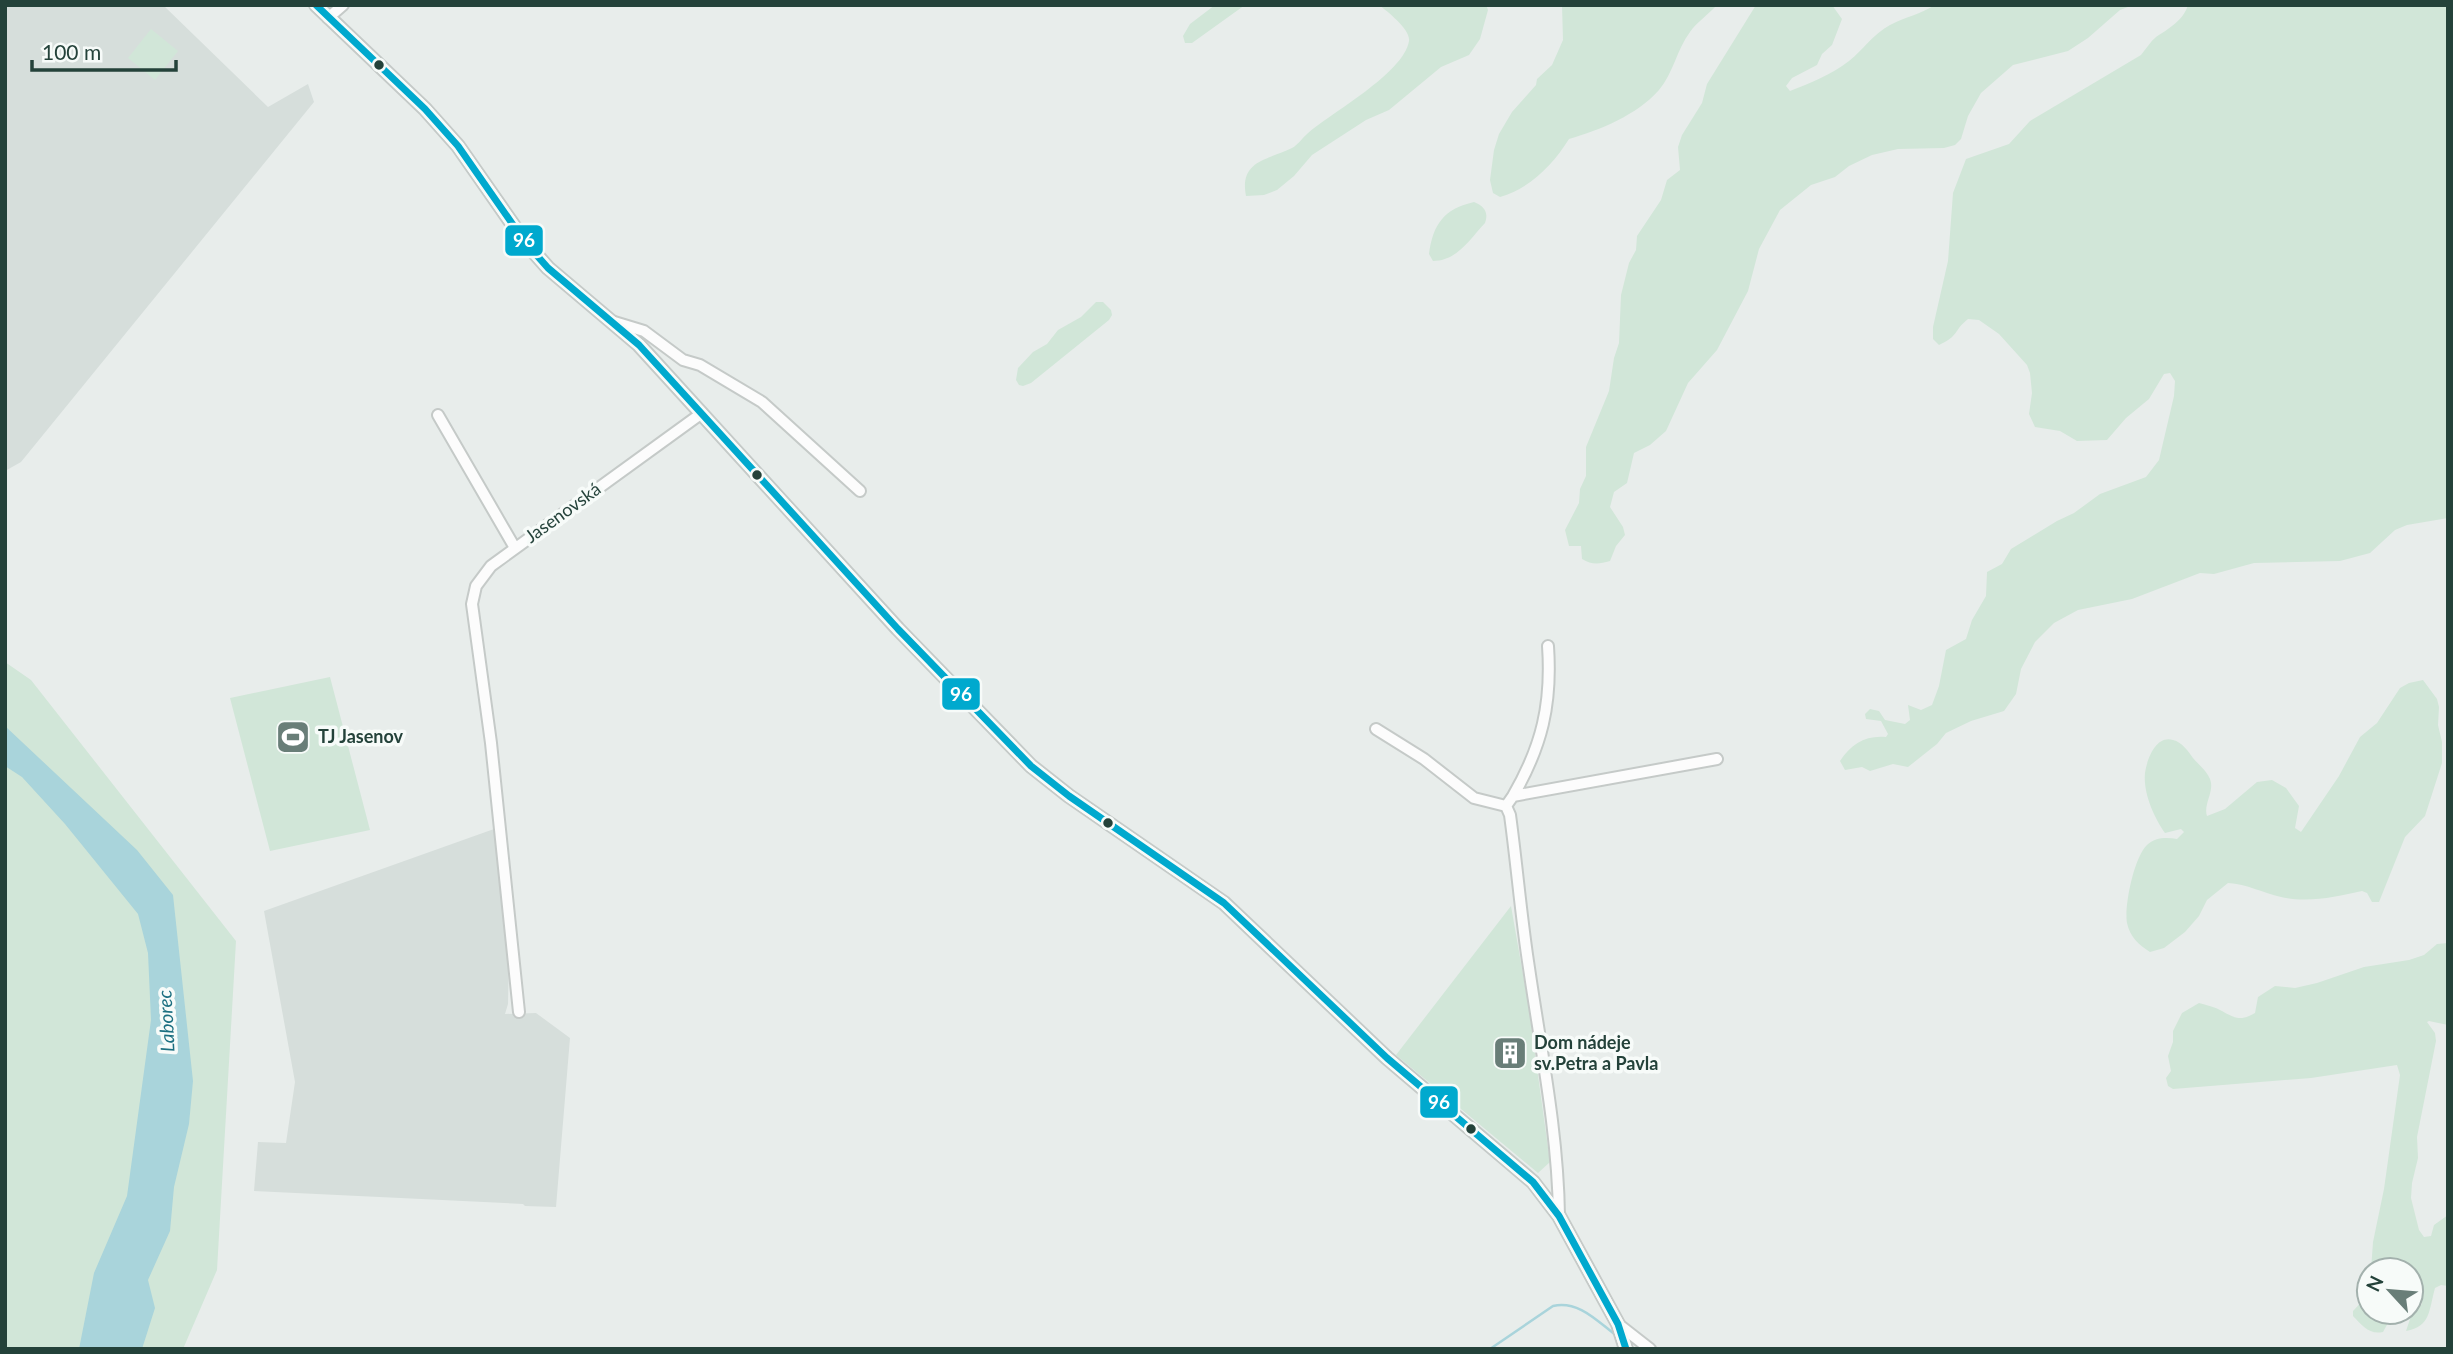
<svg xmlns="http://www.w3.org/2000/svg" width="2453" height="1354" font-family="Lato,sans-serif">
<rect width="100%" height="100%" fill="#e8edeb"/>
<path fill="#d6dedb" d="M5,5h158l105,102 40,-23 6,18 -293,360 -16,9z
M494,829l15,125 -1,50 -3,10 31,-1 34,25 -14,169 -31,-1 -2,-2 -269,-13 4,-49 28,1 9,-61 -31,-171z"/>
<path fill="#d1e6d8" d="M1215,5h30l-53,38h-7l-2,-7 7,-12z
M1379,5h107l2,5 -8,29 -11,16 -28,12 -52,43 -23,10 -54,35 -18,21 -17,14 -13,5 -18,1c-7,-36 22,-36 46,-48 6,-3 10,-10 15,-14 24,-21 97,-61 102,-93 2,-11 -22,-30 -30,-36z
M1562,5h155c-8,9 -20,17 -27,27 -13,17 -17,42 -31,58 -22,25 -59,40 -90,49 -17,27 -39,49 -69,58l-7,-4 -3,-13 4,-30 5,-16 13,-22 24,-27 1,-6 15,-14 11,-25z
M1756,5h76l10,14 -10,26 -10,9 -5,11 -25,13 -6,8 4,5c20,-8 41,-16 59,-30 14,-11 24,-27 41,-36 15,-8 31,-11 45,-20h198l-13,5 -32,28 -20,13 -55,14 -32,28 -13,23 -7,23 -6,6 -11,3 -46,1 -26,6 -23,11 -14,11 -24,8 -31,25 -21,39 -11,42 -31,59 -29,33 -22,48 -16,14 -16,8 -7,30 -13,9 -4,15 13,20 2,8 -9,11 -6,15c-11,3 -18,4 -28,-2l-1,-13h-12l-4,-16 14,-27 1,-14 6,-13v-29l23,-56 5,-33 5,-15 2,-48 8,-32 7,-13 1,-14 24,-36 6,-20 13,-10 -2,-23 4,-12 20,-32 5,-19z
M2188,5h260v513l-41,7 -12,5 -25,23 -30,8 -86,2 -40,11 -14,-1 -68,26 -54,11 -24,13 -19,19 -14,27 -5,25 -12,17 -33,10 -25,12 -9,11 -29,23 -15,-3 -23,7 -8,-4 -17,3 -5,-9c11,-17 26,-26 46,-24l2,-3 -7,-13 -15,-2 -1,-5 5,-5 9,2 6,9 20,4 5,-4 -2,-15 13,5 11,-5 7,-19 7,-36 20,-11 6,-19 14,-24 1,-24 15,-8 9,-15 46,-28 17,-8 26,-19 46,-17 13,-17 15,-64 1,-15 -5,-8 -6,1 -15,25 -23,19 -19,22 -30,1 -17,-10 -25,-4 -6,-13 3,-21 -2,-20 -3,-8 -28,-31 -20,-14 -11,-1c-15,12 -9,17 -29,26l-6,-6v-12l15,-66 5,-68 13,-34 43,-15 21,-23 111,-66c5,-6 9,-13 15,-18 12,-8 27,-16 32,-32z
M151,29l27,22 -23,29 -27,-22z
M1474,202c10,4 15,10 11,21 -15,16 -28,38 -52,38l-4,-7c4,-30 15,-45 45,-52z
M1096,302h7l8,8 1,5 -3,5 -78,63 -8,3 -4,-1 -3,-5 2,-12 15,-16 14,-8 11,-14 23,-13z
M5,662l26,18 205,261 -19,329 -34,79h-178z
M330,677l40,153 -100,21 -40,-153z
M2423,680l14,19 2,8 -1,18 4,17v21l-17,53 -20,21 -26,65h-7l-5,-9 -5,-2c-26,6 -54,12 -81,6 -18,-4 -34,-13 -53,-14l-21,17 -8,16 -14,16 -21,16 -14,4c-11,-7 -20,-15 -23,-29 -3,-16 7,-66 20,-78 8,-8 20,-8 30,-6l7,-7 -3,-3 -16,4c-11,-16 -22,-40 -20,-60 2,-14 11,-38 28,-33 9,2 15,11 20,18 5,6 14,13 17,21 5,12 -7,25 -3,37l18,-7 32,-27 15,-2 14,8 13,18 -4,22 6,4 38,-56 21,-39 17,-14 23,-35 9,-5z
M1511,906l17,97 22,159 -12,11 -142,-118z
M2448,943v82l-19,-4 -2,1 8,11 1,8 -19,96 1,21 -6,25 -1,15 8,32 5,7 7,-1 3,-11 14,-10v71l-7,-1 -6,3c-6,21 -4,39 -29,43l6,-18 10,-9 -1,-9 -7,-6 -3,1v-20h-40l2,-28 11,-53 16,-114 -3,-10 -86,13 -138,11 -5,-3 -2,-8 5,-7 -3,-15 5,-14v-11l9,-18 17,-10c7,2 16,4 23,8 14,8 19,10 33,2l3,-16 17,-11 20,2 22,-5 47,-16 45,-7 15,-5 13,-11z
M2369,1294v18h25l-11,20c-14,3 -21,-7 -30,-16v-5z"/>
<path fill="#a9d4db" d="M5,726l132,124 36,45 20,186 -4,43 -15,63 -4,44 -22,49 7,28 -13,41h-63l15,-76 33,-77 24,-176 -3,-67 -10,-39 -73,-90 -43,-47 -17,-11z"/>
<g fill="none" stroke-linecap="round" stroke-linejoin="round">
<path stroke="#a9d4db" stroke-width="2.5" d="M1490,1349l63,-43c26,-6 45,16 64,30"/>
<g stroke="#c5cac8" stroke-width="14">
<path id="minor" d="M328,18l15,-13
M611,321l33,10 39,29 17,5 62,37 98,89
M438,415l77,133
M1376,729l48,30 50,39 32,8
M1513,796c29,-50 39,-92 35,-150
M519,1012l-28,-269 -19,-139 4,-18 15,-20 211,-153
M1559,1216c-1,-83 -18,-166 -30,-248 -8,-51 -12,-102 -19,-153l-4,-9 7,-10 204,-37
M1618,1324l32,25"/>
</g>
<g stroke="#c5cac8" stroke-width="16">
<path id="tertiary" d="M316,5l109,104 33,37 67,96 23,26 91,77 259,284 133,137 38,30 155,107 163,155 146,124 26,34 59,108 8,25"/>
</g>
<use href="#minor" stroke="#fcfcfc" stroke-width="10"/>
<use href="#tertiary" stroke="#fcfcfc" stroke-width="12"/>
<g stroke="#f7fbf9" stroke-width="12">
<path id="bus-1" d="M316,5l109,104 33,37 67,96 23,26 91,77 259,284 133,137 38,30 155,107 163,155 146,124 26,34 59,108 8,25"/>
</g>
<use href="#bus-1" stroke="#00a9ce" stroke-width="7"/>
</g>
<defs>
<g id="stadium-square" transform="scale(1.75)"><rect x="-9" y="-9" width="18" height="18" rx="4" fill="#697e78" stroke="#f7fbf9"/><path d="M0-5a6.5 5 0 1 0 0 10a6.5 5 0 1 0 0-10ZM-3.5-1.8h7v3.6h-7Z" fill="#fff"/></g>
<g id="building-square" transform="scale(1.75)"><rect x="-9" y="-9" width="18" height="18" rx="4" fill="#697e78" stroke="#f7fbf9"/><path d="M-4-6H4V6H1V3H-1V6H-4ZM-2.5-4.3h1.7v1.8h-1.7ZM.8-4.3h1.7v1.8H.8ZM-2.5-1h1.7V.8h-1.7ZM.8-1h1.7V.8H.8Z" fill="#fff"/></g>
</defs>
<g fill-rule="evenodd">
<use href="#stadium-square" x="293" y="737"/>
<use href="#building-square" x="1510" y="1053"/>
</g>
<g fill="#24423a" stroke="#f7fbf9" stroke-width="2.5">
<circle cx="379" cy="65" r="6"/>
<circle cx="757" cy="475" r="6"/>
<circle cx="1108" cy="823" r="6"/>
<circle cx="1471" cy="1129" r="6"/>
</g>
<g text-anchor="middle" stroke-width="7" stroke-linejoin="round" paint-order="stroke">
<g font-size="18" fill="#24423a" stroke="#f7fbf9">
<text transform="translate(563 513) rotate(-36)" y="6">Jasenovská</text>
</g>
<g font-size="18" font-weight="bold" fill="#24423a" stroke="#f7fbf9" text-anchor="start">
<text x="318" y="743">TJ Jasenov</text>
<text x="1534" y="1049">Dom nádeje<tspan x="1534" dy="21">sv.Petra a Pavla</tspan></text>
</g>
<g font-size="19" font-style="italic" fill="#1c6f80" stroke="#f7fbf9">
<text transform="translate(166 1021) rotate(-93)" y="7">Laborec</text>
</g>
</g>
<g stroke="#f7fbf9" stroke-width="2.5">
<rect x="504" y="224" width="40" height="33" rx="7" fill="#00a9ce"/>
<rect x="941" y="677" width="40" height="34" rx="7" fill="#00a9ce"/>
<rect x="1419" y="1085" width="40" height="34" rx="7" fill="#00a9ce"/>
</g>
<g font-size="19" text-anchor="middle" font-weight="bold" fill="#fff">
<text x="524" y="247">96</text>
<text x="961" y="701">96</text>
<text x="1439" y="1109">96</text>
</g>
<rect width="2453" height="1354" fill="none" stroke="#24423a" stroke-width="14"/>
<g transform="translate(2390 1291) rotate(296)"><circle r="33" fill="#f7fbf9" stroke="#a3b1ad" stroke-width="2"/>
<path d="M0-5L12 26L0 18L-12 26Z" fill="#697e78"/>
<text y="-10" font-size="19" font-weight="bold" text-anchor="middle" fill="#24423a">N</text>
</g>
<path d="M32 60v10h144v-10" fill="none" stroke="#24423a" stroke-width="3.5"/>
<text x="42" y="60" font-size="21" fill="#24423a" stroke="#f7fbf9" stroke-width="5" paint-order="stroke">100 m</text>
</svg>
